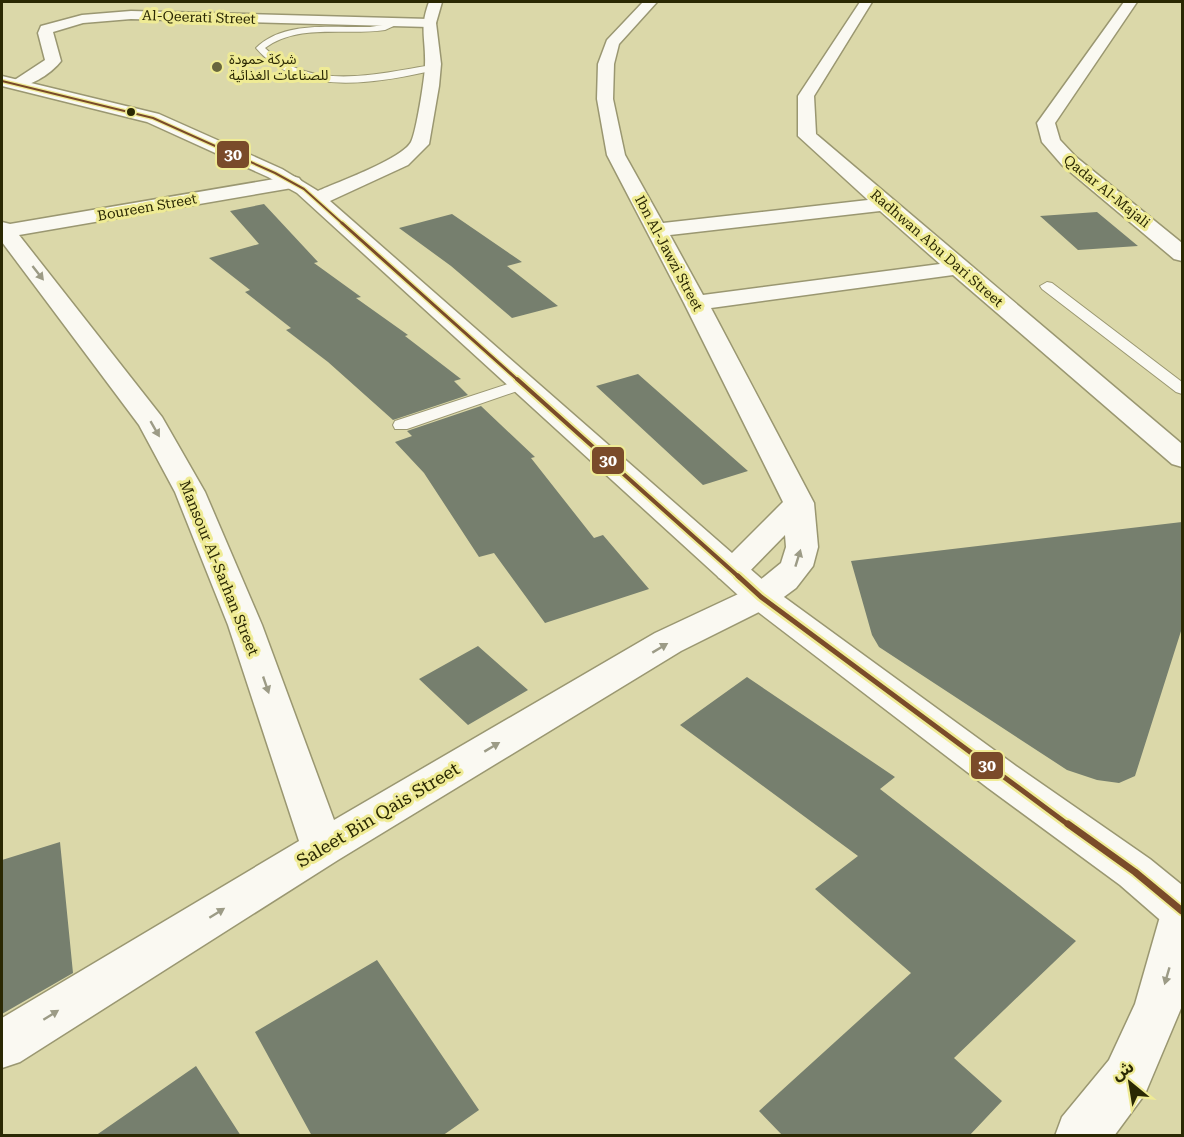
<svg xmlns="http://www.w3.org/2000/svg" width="1184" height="1137" font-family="'Roboto Serif','Noto Sans Arabic',serif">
<rect width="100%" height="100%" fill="#dbd8a9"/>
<path fill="#767f6e" d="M264,204l54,58 -4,1 47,34 -5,1 52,37 -3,1 56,43 -7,2 14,14 -75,25 -65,-58 -42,-32 5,-2 -46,-36 5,-2 -41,-32 50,-14 -29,-33z
M1097,212l41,34 -60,4 -38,-34z
M452,214l70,48 -15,4 51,40 -46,12 -61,-52 -52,-38z
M638,374l110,97 -45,14 -107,-99z
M481,406l54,51 -4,1 63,80 9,-3 46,54 -104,34 -51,-70 -15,4 -55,-84 -29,-31 17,-6 -5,-5z
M1182,522v106l-47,148 -16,7 -22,-3 -30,-10 -188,-123 -7,-12 -21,-74z
M478,646l50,44 -60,35 -49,-46z
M747,677l148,100 -15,12 196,152 -122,117 48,43 -33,35h-186l-24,-25 152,-138 -96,-84 43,-33 -178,-131z
M60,842l13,131 -71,41v-154z
M377,960l102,150 -37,26h-130l-57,-104z
M196,1066l45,70h-146z"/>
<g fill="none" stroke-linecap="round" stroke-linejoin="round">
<g stroke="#9a9771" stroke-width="2">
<path id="lane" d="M395,20h3v4l-13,6c-40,6 -86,-7 -120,18 46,44 110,26 167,17l3,1v4c-56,13 -137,28 -179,-22 28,-28 77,-20 114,-21l13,-2z
M1047,282l5,1 130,99v12l-6,-2 -134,-103 -2,-3z
M523,379l8,5 -2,3 -122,42h-12l-2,-4 2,-4z"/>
</g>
<g stroke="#9a9771" stroke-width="3">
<path id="street" d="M643,2h14l-38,42 -5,20 -1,35 12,56 38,68 205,-23 -70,-64v-40l62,-94h12l-58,94 2,38 366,310v23l-10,-3 -219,-189 -242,33 103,195 4,44 -5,19 -17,22 -23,17 -92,46 -343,209 -318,202 -18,6v-50l297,-177 -71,-216 -53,-133 -36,-67 -137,-183v-20l8,2 282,-48 7,2 3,4 -3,4 -7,2 -273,47 143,182 43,75 57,133 72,195 321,-187 94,-44 32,-26 5,-16 -1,-12 -42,43 -12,3 -12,-3 -5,-7 69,-69 -99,-199 -77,-148 -10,-56 1,-35 9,-24zM880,211l60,53 -237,31 -33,-60z
M1124,2h13l-82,121 5,17 16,17 106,86v18l-8,-2 -112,-94 -20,-23 -5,-19z
M131,11l298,8 7,4 -7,4 -298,-8 -48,4 -30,9 8,29c-9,12 -34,29 -49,25l-2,-3 35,-23 -7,-27 3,-7 41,-11z
M1182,901v105l-37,88 -31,42h-59l7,-19 47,-57 26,-56 24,-84 7,-14z"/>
</g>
<g stroke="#9a9771" stroke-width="3">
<path id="secondary" d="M429,2h13l-6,21 5,41 -2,22 -10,58 -21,21 -78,36 443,388 243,177 134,93 32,26v45l-16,-5 -46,-40 -132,-97 -239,-183 -452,-412 -29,-16 -121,-55 -145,-36v-10l157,38 123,55 36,22c20,-9 84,-32 93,-49 5,-9 14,-65 14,-77 1,-27 -6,-36 4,-63z"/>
</g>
<use href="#lane" fill="#faf9f2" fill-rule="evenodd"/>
<use href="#street" fill="#faf9f2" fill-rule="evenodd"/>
<use href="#secondary" fill="#faf9f2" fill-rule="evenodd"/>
<g stroke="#efeb95" stroke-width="4.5">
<path id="bus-1-far4" d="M2,81l151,37 122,55 29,16 39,35"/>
</g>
<g stroke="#efeb95" stroke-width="6">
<path id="bus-1-far3" d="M342,223l177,158"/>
</g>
<g stroke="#efeb95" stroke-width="8">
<path id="bus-1-far2" d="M517,379l223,199"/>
</g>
<g stroke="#efeb95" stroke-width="10">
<path id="bus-1-far1" d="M738,576l23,21 309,229"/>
</g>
<g stroke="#efeb95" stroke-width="11">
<path id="bus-1" d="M1068,824l67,48 47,39"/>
</g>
<use href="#bus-1-far4" stroke="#7a4b2a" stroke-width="2"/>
<use href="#bus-1-far3" stroke="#7a4b2a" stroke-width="3"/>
<use href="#bus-1-far2" stroke="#7a4b2a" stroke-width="4"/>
<use href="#bus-1-far1" stroke="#7a4b2a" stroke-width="5"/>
<use href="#bus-1" stroke="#7a4b2a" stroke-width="7"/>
</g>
<defs><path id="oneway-solid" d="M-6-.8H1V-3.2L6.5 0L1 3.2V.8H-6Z" transform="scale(1.5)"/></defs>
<g fill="#9c9b86">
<use href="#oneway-solid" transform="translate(38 273) rotate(52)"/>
<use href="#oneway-solid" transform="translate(155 429) rotate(60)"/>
<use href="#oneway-solid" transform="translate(798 558) rotate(-73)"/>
<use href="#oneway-solid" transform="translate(660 648) rotate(-31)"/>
<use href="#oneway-solid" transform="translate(266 685) rotate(71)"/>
<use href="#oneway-solid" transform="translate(492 747) rotate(-31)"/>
<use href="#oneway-solid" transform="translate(217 913) rotate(-32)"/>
<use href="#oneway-solid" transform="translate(1167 976) rotate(106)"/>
<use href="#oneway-solid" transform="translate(51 1015) rotate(-32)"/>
</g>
<circle fill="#68663d" stroke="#efeb95" stroke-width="2" cx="217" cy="67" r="6"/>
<circle fill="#2a2803" stroke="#efeb95" stroke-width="2" cx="131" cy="112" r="5"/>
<g text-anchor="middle" stroke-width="6" stroke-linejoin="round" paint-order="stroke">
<g font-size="14" fill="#2a2803" stroke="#efeb95">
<text transform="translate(199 17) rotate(2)" y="5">Al-Qeerati Street</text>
<text transform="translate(1107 191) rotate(39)" y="5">Qadar Al-Majali</text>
<text transform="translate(147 207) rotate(-10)" y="5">Boureen Street</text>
<text transform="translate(937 248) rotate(41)" y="5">Radhwan Abu Dari Street</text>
<text transform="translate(669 253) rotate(62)" y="5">Ibn Al-Jawzi Street</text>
</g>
<g font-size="14" fill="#2a2803" stroke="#efeb95" text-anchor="start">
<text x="229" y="64">شركة حمودة<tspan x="229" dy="16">للصناعات الغذائية</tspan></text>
</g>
<g font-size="15" fill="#2a2803" stroke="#efeb95">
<text transform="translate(219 568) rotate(68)" y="5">Mansour Al-Sarhan Street</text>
</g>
<g font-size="18" fill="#2a2803" stroke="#efeb95">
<text transform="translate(378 815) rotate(-31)" y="6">Saleet Bin Qais Street</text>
</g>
</g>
<g stroke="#efeb95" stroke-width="2">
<rect x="216" y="140" width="34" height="29" rx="6" fill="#7a4b2a"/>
<rect x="591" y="446" width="34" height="29" rx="6" fill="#7a4b2a"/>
<rect x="970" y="751" width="34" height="29" rx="6" fill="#7a4b2a"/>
</g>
<g font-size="16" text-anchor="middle" font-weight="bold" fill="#fff">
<text x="233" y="160">30</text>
<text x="608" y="466">30</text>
<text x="987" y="771">30</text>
</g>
<rect width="1184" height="1137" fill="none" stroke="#2a2803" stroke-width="6"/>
<g transform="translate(1130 1083) rotate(330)" stroke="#efeb95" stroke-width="4.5" paint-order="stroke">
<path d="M0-4.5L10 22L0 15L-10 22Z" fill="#2a2803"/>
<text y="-9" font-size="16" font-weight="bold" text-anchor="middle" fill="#2a2803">ش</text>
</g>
</svg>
